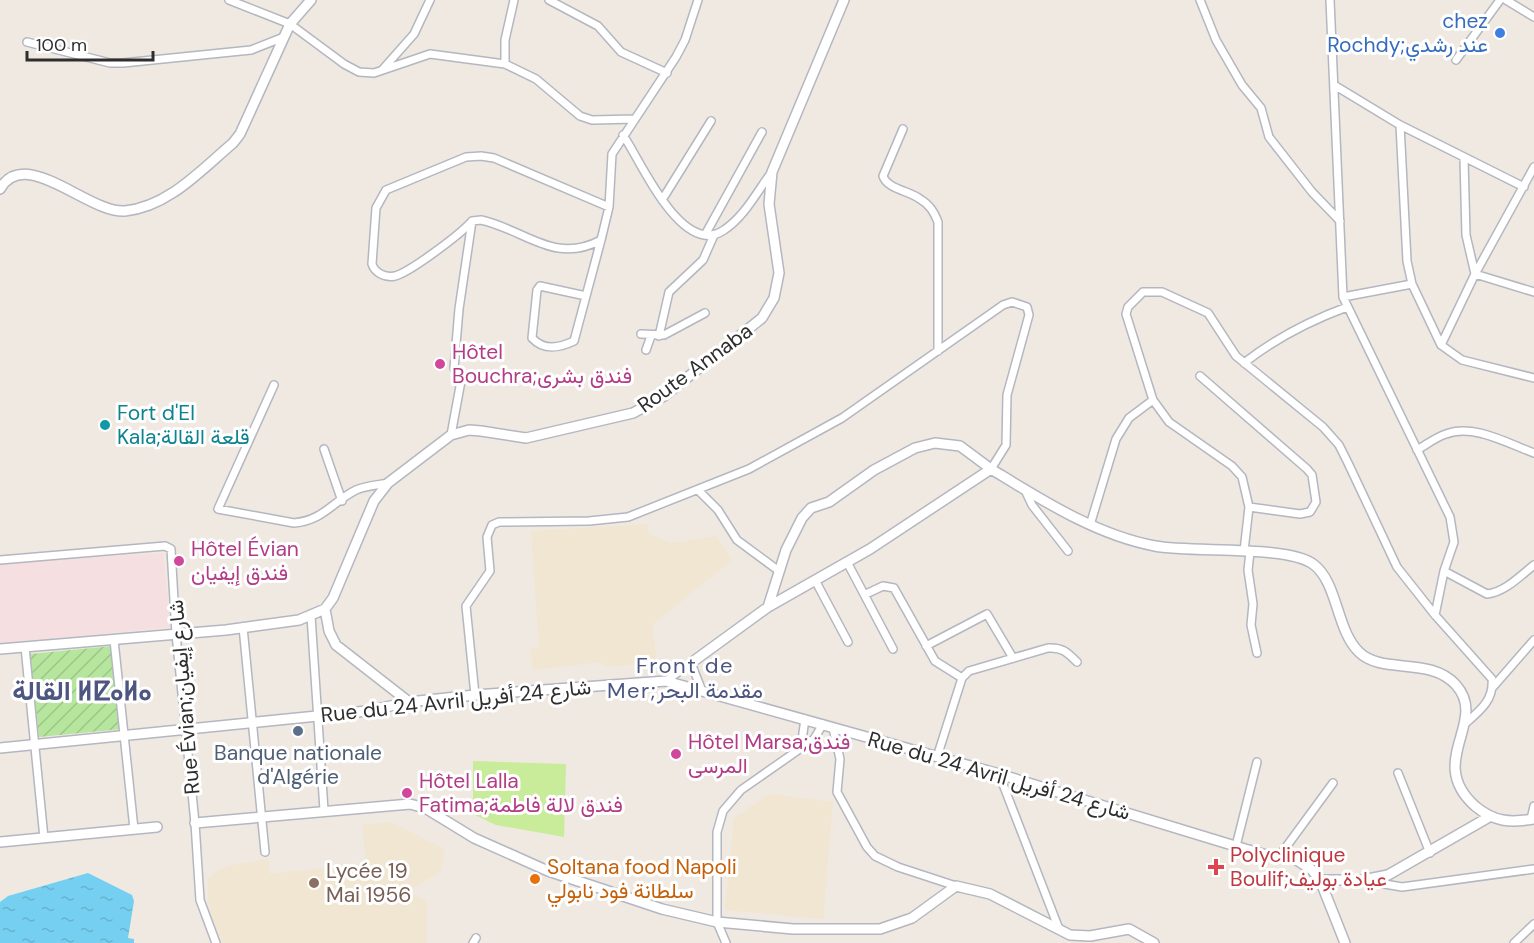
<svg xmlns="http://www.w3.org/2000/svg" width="1534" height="943" font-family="'DM Sans',Vazirmatn,'Noto Sans Tifinagh',sans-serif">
<defs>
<pattern id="garden-furrows" width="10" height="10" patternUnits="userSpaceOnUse" patternTransform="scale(1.5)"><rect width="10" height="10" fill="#b6e59e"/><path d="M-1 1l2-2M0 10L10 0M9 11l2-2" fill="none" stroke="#9dc588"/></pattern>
<pattern id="water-ripples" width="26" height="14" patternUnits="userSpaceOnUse" patternTransform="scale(1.5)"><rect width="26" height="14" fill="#75cff0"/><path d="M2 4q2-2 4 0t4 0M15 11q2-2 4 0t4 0" fill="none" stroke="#66b2ce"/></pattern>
</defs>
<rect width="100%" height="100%" fill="#efe9e1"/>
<path fill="#f0e6d1" d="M647,524l2,10 22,9 45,-7 16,24 -80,65 5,38 -51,4 -6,-5 -67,8 -3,-22 9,-1 -8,-116z
M769,794l64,8 -10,117 -98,-9 9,-92z
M391,822l53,27 -3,22 -33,21 19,9v42h-204l-10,-21 -5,-20v-23l7,-7 12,-6 41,-7 2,15 96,-11 -4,-38z"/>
<path fill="#f5dfe0" d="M163,553l8,74 -171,17v-81z"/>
<path fill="url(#garden-furrows)" d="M113,646l9,83 -83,8 -9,-83z"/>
<path fill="#c9ec9a" d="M473,761l93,3 -2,73 -68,-12 -23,-11z"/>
<path fill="url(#water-ripples)" d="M88,873l44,22 2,6 -6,37 6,1v4h-134v-41l8,-6z"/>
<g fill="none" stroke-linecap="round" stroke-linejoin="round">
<g stroke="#b4b7c1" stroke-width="10">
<path id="street" d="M229,0l61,24 54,40 15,8 15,1 56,-19 75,10
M514,0l-9,40v24l31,15 44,37 12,4 43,-1
M549,0l49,26 23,26 46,21
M1200,0l16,40 26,45 19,23 8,29 43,55 28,29
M1330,0l13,297 107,220 4,25 -10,29 -9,44
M1506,0l28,17
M27,42l83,21h13l128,-13 33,-13
M1456,60l44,-60
M383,69l31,-35 16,-34
M1334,85l66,40 124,62
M1400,125l7,136 5,23 29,61 21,15 72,18
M903,129l-20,47c4,13 27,15 37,23 10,6 14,13 18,23v129
M623,135c18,26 59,124 101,95 20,-13 33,-38 47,-57
M1464,159l2,76 9,39 59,18
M662,200l49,-79
M609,207l-115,-49 -13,-2 -15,1 -80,33 -10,18 -4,56c3,9 13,14 23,12 15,-4 66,-42 77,-55l9,-1c45,10 73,45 120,20l8,-33 3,-53 64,-97 9,-17 13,-40
M705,235l57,-103
M586,296l-46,-10 -3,4 -5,48c12,13 27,10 42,3l27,-101
M1343,297l69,-13
M641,334l23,1 41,-22
M659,336l10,-44 34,-32 11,-25
M1441,345l34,-71 59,-107
M646,350l5,-14
M1244,363c32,-25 65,-42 103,-56
M1200,376l107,93 5,6 4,27 -6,10 -10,2 -51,-7
M274,385l-56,124 76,14c30,-3 38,-21 62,-33 9,-4 22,-5 32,-7
M1153,400l16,22 63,44 10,11 7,30 -5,44
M451,435l10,-54 -7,-13 5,-59 13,-88
M324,449l18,52
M1417,450c9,-5 19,-13 29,-16 27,-11 63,10 88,19
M698,490l20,20 19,30 42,31
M1025,490l7,15 36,46
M1090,525l26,-86 13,-21 24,-18 -27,-86 2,-7 15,-15h19l46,21 28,43 87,71 16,18 9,18 49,104 38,48 57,64c2,20 -11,31 -25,43
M1250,552l-2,18 5,34 -2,21 6,28
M0,560l165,-14 6,3 5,85 19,189 5,77 16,43
M847,562l46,87
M1444,571l43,23c18,-2 33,-18 47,-29
M815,580l33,62
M866,594l17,-8 11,2 41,73 27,17
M311,616l13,194
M243,627l22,225
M114,640l20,189
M926,646l61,-32 26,44
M25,647l19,191
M666,681l25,-18 11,28
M1493,687l41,-47
M475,695l-9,-89 24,-35 -3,-34 5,-12 7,-3 90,-1 39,-4 121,-48 93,-51 161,-113 9,-3 15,5 2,8 -22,80 -1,50 -15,24
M833,728l7,31 -3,33 30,55 8,9 23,11 58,19
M801,747l4,-28
M937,757l25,-79 7,-7 79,-23c14,-1 19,4 29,14
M1398,773l32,80
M999,774l60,155
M1531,819l3,-13
M1236,846l21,-84
M1278,858l55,-75
M1367,881l35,6 132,-18
M473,943l3,-5
M726,943l-9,-21v-90l6,-21 18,-21 73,-51 9,-15
M1514,943l20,-19"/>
</g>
<g stroke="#b4b7c1" stroke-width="12">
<path id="secondary" d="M0,189c25,-44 89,25 125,22 43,-4 76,-41 108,-68l7,-9 50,-110 21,-24
M768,607l18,-57 16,-32 9,-10 18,-6 45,-32 41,-22 20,-5 25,3 31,23
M325,609l4,22 7,14 73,57
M0,649l226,-19 73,-10 26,-11 8,-11 41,-97 14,-18 63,-48 18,-5 12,1 45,7 107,-25 31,-17 98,-78 12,-20 5,-25 -10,-69 3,-32 72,-172
M691,663l77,-56 102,-58 121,-80c51,31 105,66 164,77 37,7 132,-1 158,18 25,18 23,66 46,88 23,23 71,4 97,33 33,37 -31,76 19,121 19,16 35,17 59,13
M0,748l367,-37 42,-9 66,-7 191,-14 333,93 246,75 33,9 17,1 17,11 8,10 25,63
M195,823l215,-19 15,4 49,30 74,33 114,38 55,13 76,7h87l32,-11 44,-32 34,8 80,41 20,1 39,-7 25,14
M0,842l157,-15
M1320,880h43l25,-5 101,-58"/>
</g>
<use href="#street" stroke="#fff" stroke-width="7"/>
<use href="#secondary" stroke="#fff" stroke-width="9"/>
</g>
<circle fill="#3f7fe0" stroke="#fff" stroke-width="2" cx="1500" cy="33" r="6"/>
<g fill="#d1479c" stroke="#fff" stroke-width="2">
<circle cx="440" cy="364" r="6"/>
<circle cx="179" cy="561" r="6"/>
<circle cx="676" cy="754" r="6"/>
<circle cx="407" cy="793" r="6"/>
</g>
<circle fill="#0f9aa8" stroke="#fff" stroke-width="2" cx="105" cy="425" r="6"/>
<circle fill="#5c6f8a" stroke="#fff" stroke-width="2" cx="298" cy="731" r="6"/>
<path fill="#e0444e" stroke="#fff" stroke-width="2" d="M1213 858h6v6h6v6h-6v6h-6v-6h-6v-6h6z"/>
<circle fill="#e8710a" stroke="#fff" stroke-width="2" cx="535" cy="879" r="6"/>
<circle fill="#8d6e63" stroke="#fff" stroke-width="2" cx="314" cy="883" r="6"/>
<g text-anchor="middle" stroke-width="6" stroke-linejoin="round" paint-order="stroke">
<g font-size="21" fill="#366cbe" stroke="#fff" text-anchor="end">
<text x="1488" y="28">chez<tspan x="1488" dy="24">Rochdy;عند رشدي</tspan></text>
</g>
<g font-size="21" fill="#b23c85" stroke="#fff" text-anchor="start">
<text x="452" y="359">Hôtel<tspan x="452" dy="24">Bouchra;فندق بشرى</tspan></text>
<text x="191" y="556">Hôtel Évian<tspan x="191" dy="24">فندق إيفيان</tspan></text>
<text x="688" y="749">Hôtel Marsa;فندق<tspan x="688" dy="24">المرسى</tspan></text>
<text x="419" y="788">Hôtel Lalla<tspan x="419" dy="24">Fatima;فندق لالة فاطمة</tspan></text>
</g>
<g font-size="21" fill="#2e2e2e" stroke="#fff">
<text transform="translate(695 368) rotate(-36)" y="7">Route Annaba</text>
<text transform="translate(184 697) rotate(-95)" y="7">Rue Évian;شارع إيفيان</text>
<text transform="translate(456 701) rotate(-6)" y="7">Rue du 24 Avril شارع 24 أفريل</text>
<text transform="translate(999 776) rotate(16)" y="7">Rue du 24 Avril شارع 24 أفريل</text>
</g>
<g font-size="21" fill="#0d838f" stroke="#fff" text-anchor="start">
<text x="117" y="420">Fort d'El<tspan x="117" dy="24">Kala;قلعة القالة</tspan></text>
</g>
<g font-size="21" fill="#4e5e75" stroke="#fff">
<text x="298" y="760">Banque nationale<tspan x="298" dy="24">d'Algérie</tspan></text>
</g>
<g font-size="21" fill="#be3a42" stroke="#fff" text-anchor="start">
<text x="1230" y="862">Polyclinique<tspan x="1230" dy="24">Boulif;عيادة بوليف</tspan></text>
</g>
<g font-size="21" fill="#c56008" stroke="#fff" text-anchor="start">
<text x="547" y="874">Soltana food Napoli<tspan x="547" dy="24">سلطانة فود نابولي</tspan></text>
</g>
<g font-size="21" fill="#785e54" stroke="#fff" text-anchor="start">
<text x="326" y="878">Lycée 19<tspan x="326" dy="24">Mai 1956</tspan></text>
</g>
<g font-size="22" letter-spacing="1.5" fill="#4d5680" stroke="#fff">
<text x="685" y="673">Front de<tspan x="685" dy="25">Mer;مقدمة البحر</tspan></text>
</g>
<g font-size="27" font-weight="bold" fill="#4d5680" stroke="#fff">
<text x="82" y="700">القالة ⵍⵇⴰⵍⴰ</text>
</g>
</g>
<path d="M27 51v9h126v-9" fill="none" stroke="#2e2e2e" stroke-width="3"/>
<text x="36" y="51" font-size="18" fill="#2e2e2e" stroke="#ffffff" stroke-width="4.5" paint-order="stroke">100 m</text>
</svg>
